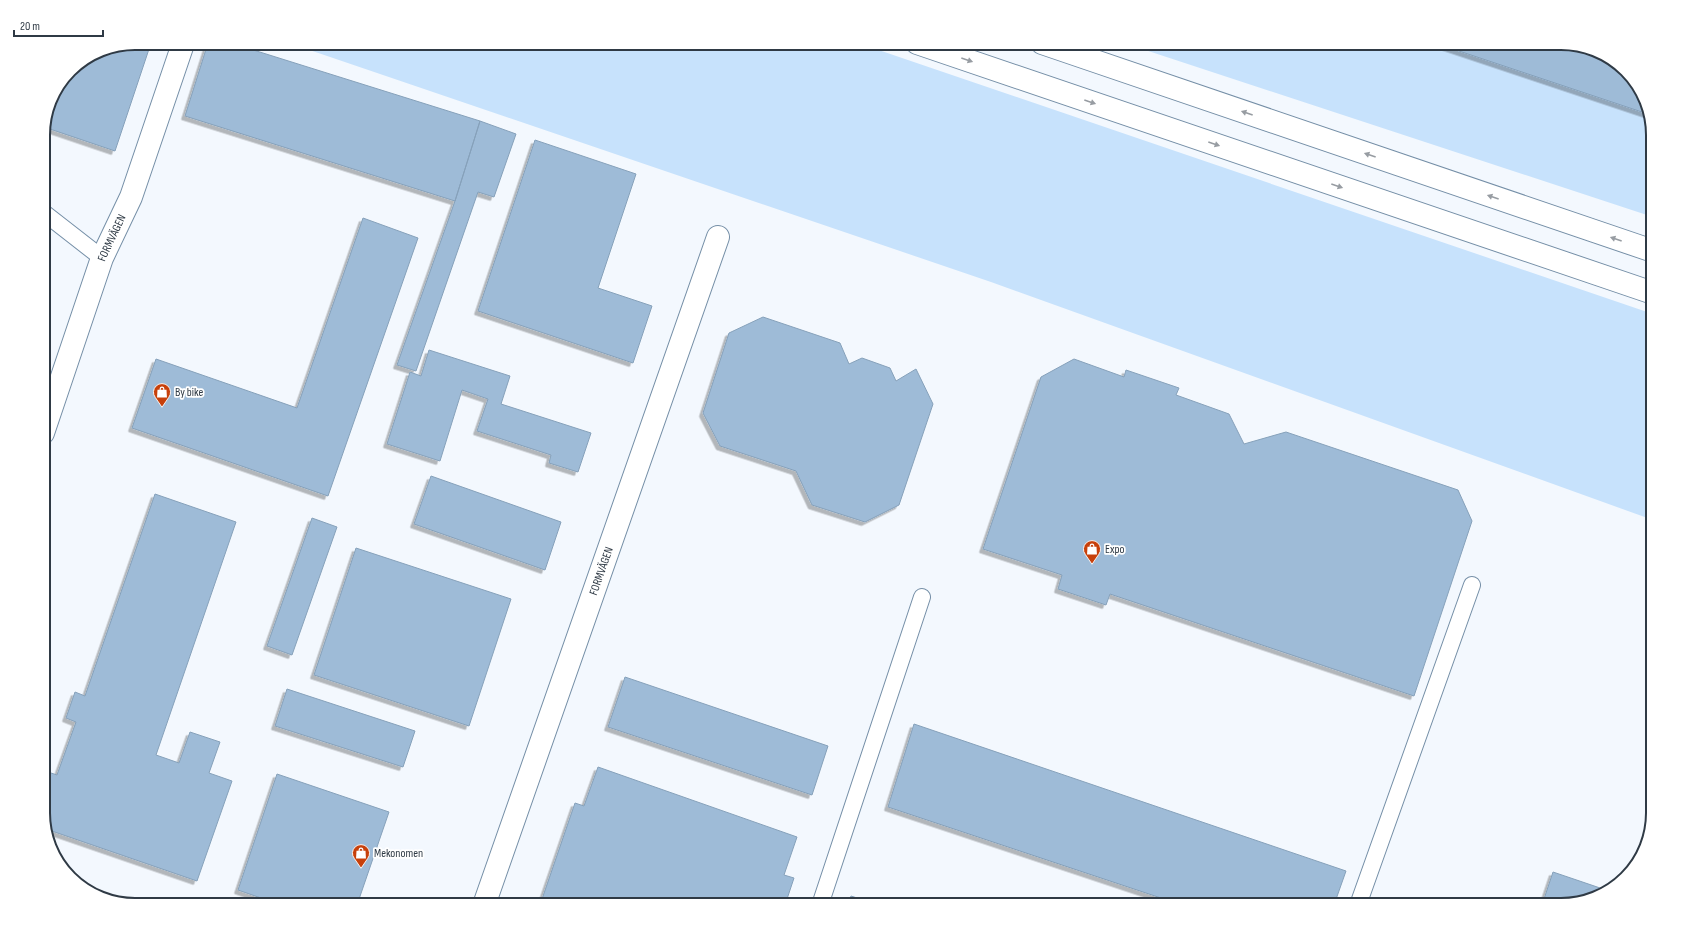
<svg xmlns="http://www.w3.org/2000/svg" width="1696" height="948" font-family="'Sofia Sans Condensed',sans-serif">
<defs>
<filter id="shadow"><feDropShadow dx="-3.5" dy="3.5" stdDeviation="0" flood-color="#0004"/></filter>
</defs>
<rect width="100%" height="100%" fill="#f3f8fe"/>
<path fill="#c7e2fc" d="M289,43h569l795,271v206l-662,-238z
M1124,43h320l203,68 6,18v88z"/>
<path fill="#9ebbd7" stroke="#86a1ba" filter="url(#shadow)" d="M135,43h16l-36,108 -71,-24 6,-28 20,-29 30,-20z
M208,43h23l249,78 -25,80 -270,-85z
M1435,43h126l46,12 31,29 10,30z
M480,121l36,13 -22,63 -16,-5 -62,179 -19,-6 58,-164z
M535,140l101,34 -38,114 54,18 -19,57 -155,-52z
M363,218l55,20 -90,258 -196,-68 24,-69 141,49z
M763,317l77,26 9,21 13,-6 28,10 6,13 20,-12 17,35 -34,101 -34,17 -53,-17 -16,-34 -76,-25 -17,-33 26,-80z
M429,350l81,26 -9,28 90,29 -13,39 -29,-9 2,-8 -74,-24 11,-32 -26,-9 -22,71 -53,-17 23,-72 11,4z
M1074,359l50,18 2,-7 53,18 -3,7 53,19 15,30 42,-12 172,58 14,31 -58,175 -304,-102 -4,11 -48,-16 4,-14 -79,-26 58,-172z
M431,476l130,46 -16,48 -131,-46z
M155,494l81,28 -80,233 23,8 11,-31 30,10 -11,31 23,8 -35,100 -151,-52 -3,-10 6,-19 -6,-2v-23l2,-4 12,4 19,-53 -10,-4 9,-26 10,4z
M312,518l25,9 -45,128 -25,-9z
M356,548l155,51 -42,127 -155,-51z
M625,677l203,69 -16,49 -204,-68z
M287,689l128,42 -12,36 -128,-41z
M914,724l432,147 -12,34h-152l-294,-98z
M598,767l199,70 -13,38 10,3 -9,27h-245l35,-102 9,3z
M277,774l112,38 -32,93h-76l-43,-15z
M1553,872l56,19 -48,14h-19z
M851,896l28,9h-32z"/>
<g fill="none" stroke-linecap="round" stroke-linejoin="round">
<g stroke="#758fa7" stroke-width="18">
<path id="service" d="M43,212l59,46
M820,905l102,-308
M1358,905l114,-320"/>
</g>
<g stroke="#758fa7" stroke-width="24">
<g id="minor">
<path id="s1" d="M43,433l59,-175 29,-61 52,-153"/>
<path id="s2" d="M484,905l234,-668"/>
</g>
</g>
<g stroke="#758fa7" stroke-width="24">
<path id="trunk" d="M917,43l736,250
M1042,43l611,208"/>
</g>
<use href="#service" stroke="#fff" stroke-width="16"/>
<use href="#minor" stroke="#fff" stroke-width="22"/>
<use href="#trunk" stroke="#fff" stroke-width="22"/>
</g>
<defs><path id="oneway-solid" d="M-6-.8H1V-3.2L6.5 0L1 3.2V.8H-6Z"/></defs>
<g fill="#979ca2">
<use href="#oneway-solid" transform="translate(967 60) rotate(19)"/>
<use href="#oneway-solid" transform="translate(1090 102) rotate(19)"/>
<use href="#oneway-solid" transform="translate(1247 113) rotate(-161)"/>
<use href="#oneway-solid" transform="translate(1214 144) rotate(19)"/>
<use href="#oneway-solid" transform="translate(1370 155) rotate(-161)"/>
<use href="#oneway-solid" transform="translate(1337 186) rotate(19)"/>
<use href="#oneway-solid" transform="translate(1493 197) rotate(-161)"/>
<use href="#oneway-solid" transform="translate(1616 239) rotate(-161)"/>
</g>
<defs>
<g id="shop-pin" transform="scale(0.9)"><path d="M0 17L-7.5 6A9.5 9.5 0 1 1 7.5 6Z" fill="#c7400b" stroke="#fff"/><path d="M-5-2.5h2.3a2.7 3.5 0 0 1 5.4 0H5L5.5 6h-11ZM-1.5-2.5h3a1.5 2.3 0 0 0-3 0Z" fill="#fff"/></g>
</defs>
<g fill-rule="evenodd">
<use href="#shop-pin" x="162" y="392"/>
<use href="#shop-pin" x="1092" y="549"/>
<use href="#shop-pin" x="361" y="853"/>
</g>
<g text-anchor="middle" stroke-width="3.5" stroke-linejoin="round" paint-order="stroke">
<g font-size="12" fill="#2f3a45" stroke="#fff">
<text dy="4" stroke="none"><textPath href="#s1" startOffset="207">FORMVÄGEN</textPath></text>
<text dy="4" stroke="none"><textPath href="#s2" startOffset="354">FORMVÄGEN</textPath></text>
</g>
<g font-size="12" fill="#2f3a45" stroke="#fff" text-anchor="start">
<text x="175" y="396">By bike</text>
<text x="1105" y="553">Expo</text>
<text x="374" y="857">Mekonomen</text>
</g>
</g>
<path d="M0 0H1696V948H0ZM135 50H1561A85 85 0 0 1 1646 135V813A85 85 0 0 1 1561 898H135A85 85 0 0 1 50 813V135A85 85 0 0 1 135 50Z" fill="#fff" fill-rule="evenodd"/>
<path fill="none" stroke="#2f3a45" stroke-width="2" d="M135 50H1561A85 85 0 0 1 1646 135V813A85 85 0 0 1 1561 898H135A85 85 0 0 1 50 813V135A85 85 0 0 1 135 50Z"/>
<path d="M14 30v6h89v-6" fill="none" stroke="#2f3a45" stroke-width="2"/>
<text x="20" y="30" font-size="12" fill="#2f3a45" stroke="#ffffff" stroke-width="3" paint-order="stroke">20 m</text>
</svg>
